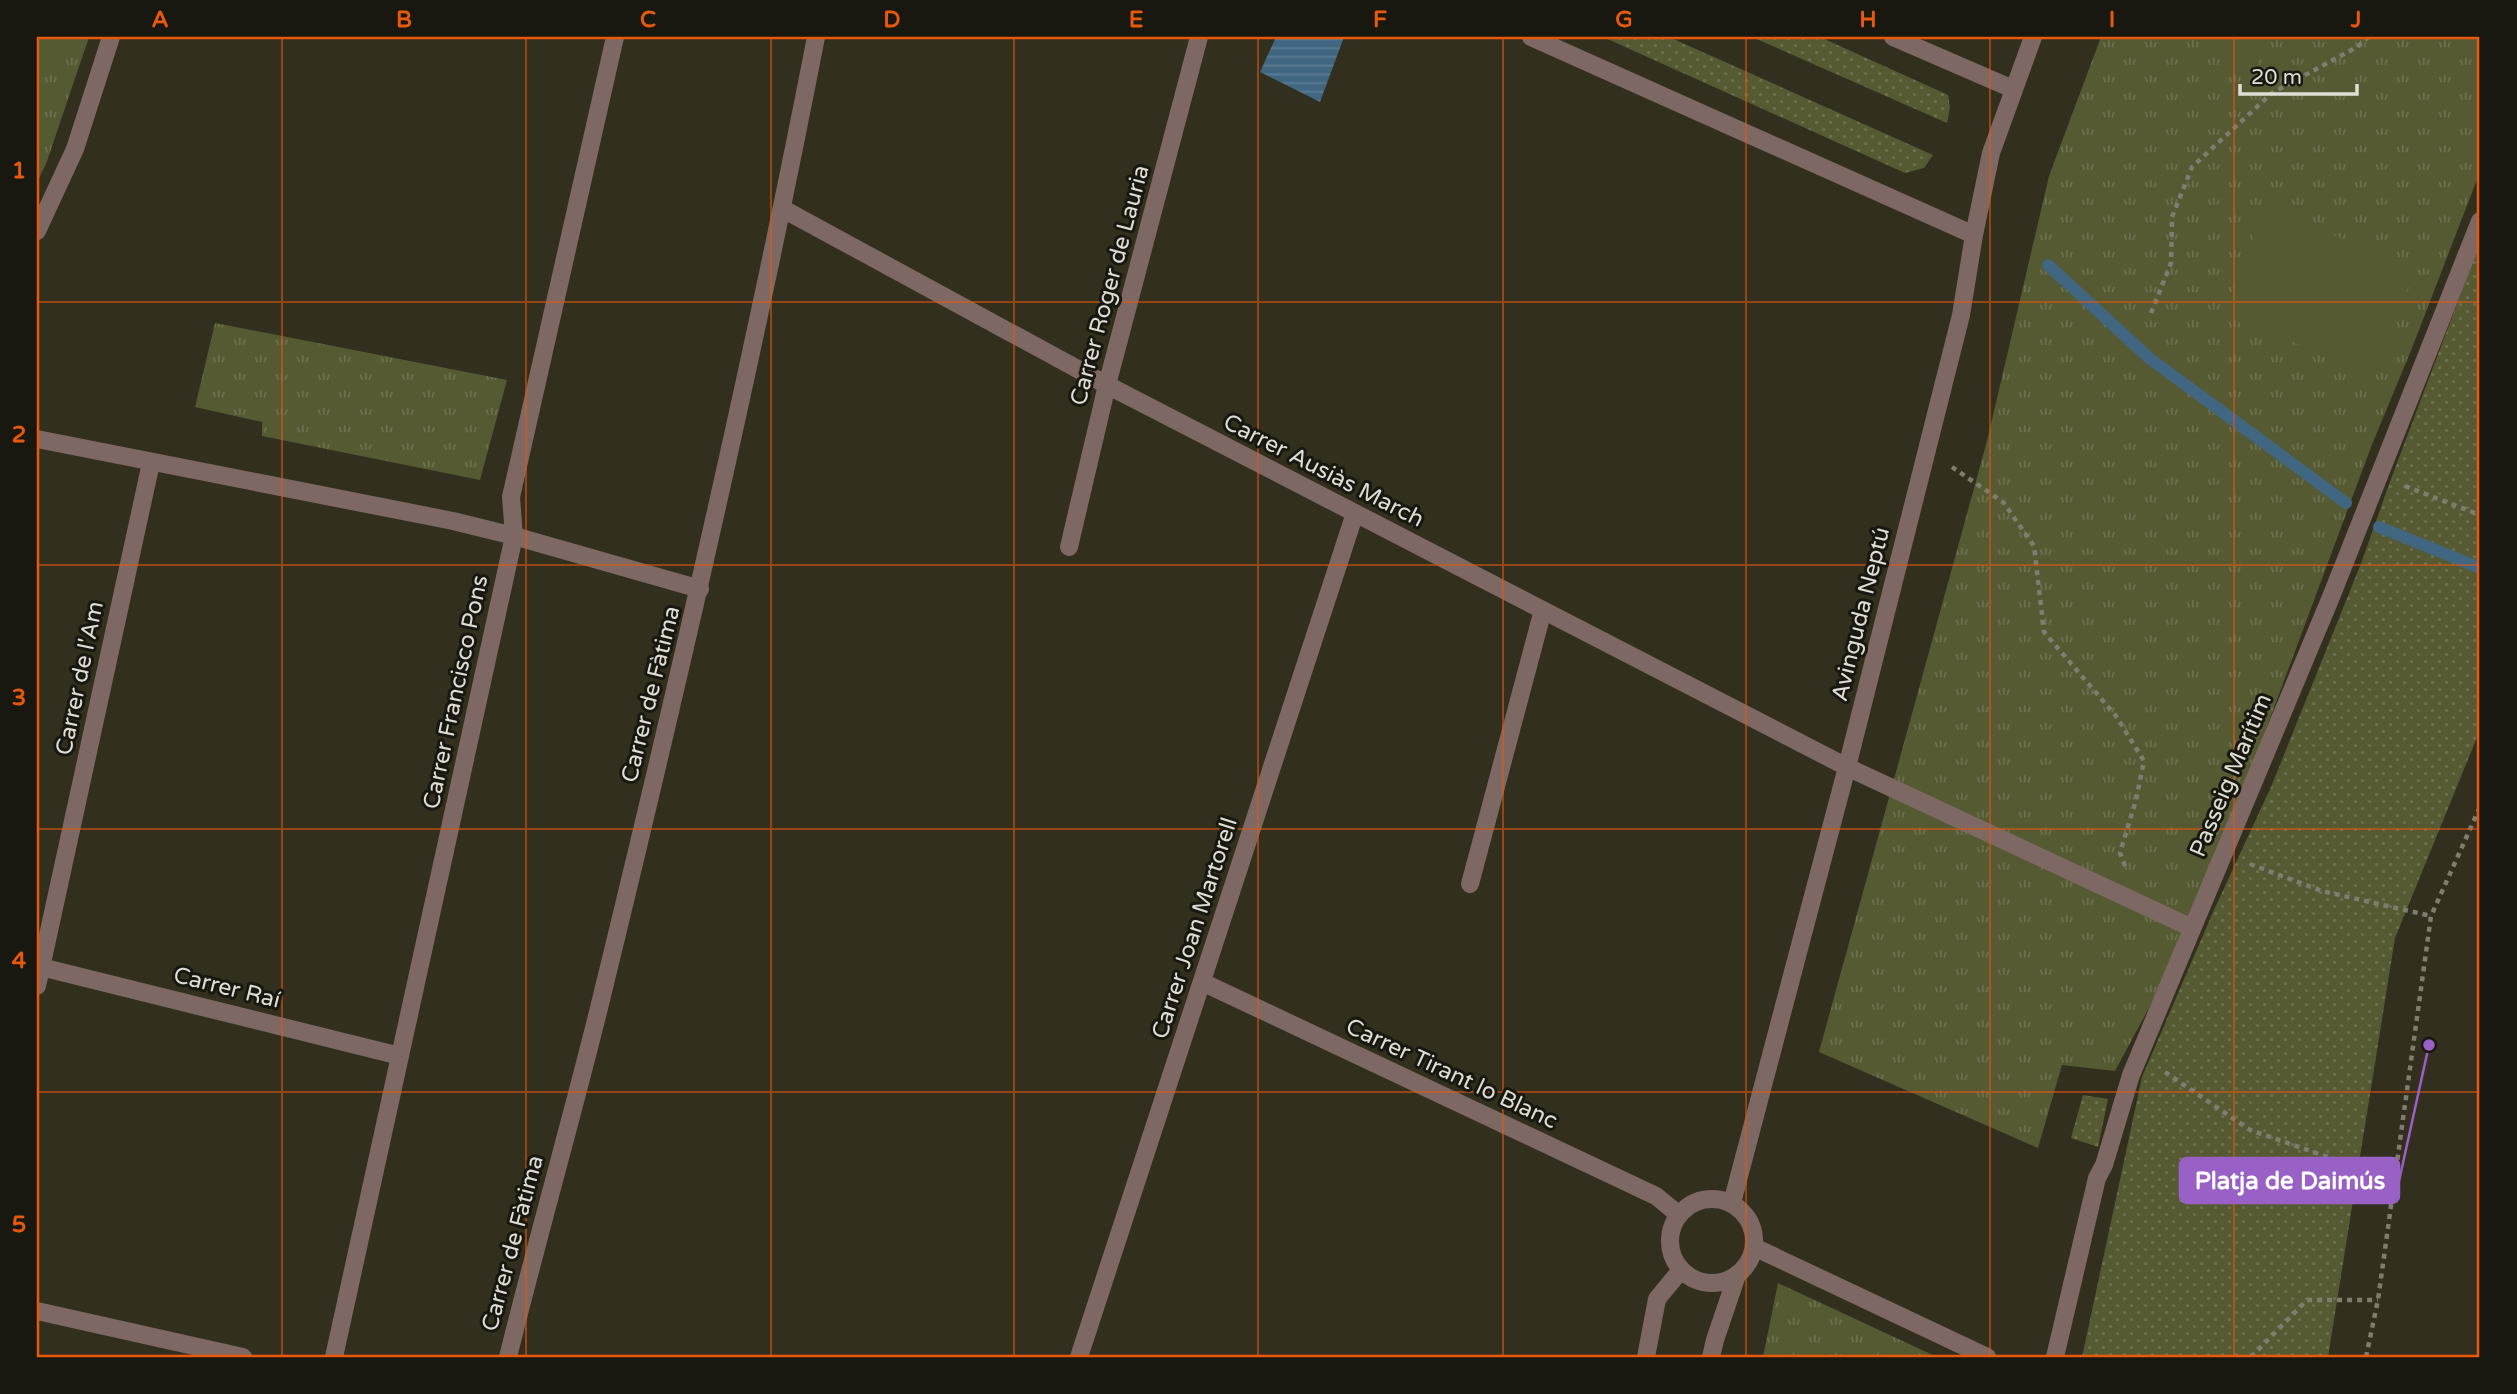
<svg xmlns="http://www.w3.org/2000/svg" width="2517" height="1394" font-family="'Varela Round',sans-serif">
<defs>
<pattern id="grass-dots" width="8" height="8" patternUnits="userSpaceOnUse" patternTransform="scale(1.75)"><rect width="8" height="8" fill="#565a33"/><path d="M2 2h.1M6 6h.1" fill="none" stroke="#6e7150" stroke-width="1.8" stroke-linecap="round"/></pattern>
<pattern id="park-tufts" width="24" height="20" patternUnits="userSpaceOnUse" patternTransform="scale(1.75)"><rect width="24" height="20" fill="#565a33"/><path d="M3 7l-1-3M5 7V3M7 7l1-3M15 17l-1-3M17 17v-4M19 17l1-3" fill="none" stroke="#6e7150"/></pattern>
<pattern id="water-rules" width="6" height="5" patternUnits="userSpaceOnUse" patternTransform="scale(1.75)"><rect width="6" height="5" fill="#406681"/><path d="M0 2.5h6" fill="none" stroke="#5b7b92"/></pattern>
</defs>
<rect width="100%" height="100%" fill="#322f1e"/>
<path fill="url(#grass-dots)" d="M1603,37h66l264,118 -9,13 -19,5z
M1752,37h68l128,58 2,12 -3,16z
M2480,243v487l-85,208 -67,419h-246l60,-280 71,-165 58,-125 91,-226 26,-74z
M2083,1095l25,4 -10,48 -27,-9z"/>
<path fill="url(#park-tufts)" d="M37,37h52l-43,127 -9,18z
M2101,37h379v135l-68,176 -41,99 -179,481 -77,143 -53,-6 -24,83 -219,-96 168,-611 62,-265z
M215,323l292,57 -27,100 -218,-44v-14l-67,-15z
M1778,1283l159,74h-174z"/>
<path fill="#565a33" d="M37,37h31l-31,34z
M2215,37h52l-13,35 -43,-21z
M2263,210l153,55 -38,108 -154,-56z"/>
<path fill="url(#water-rules)" d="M1276,37h68l-24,65 -60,-30z"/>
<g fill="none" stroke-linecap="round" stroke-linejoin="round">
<path stroke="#406681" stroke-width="12" d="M2048,265l101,93 197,145
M2379,527l101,41"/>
<path stroke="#7f7d6f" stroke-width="4.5" stroke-dasharray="5 5" stroke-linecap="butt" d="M2151,313l20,-50 1,-46 20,-50 80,-74 85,-46 11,-10
M1952,467l51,35 31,44 10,86 72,84 28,45 -8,39 -16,53 5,13
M2405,486l75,29
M2250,864l72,27 109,25
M2165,1072l85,58 144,50
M2251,1357l56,-57h71
M2366,1357l12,-57 53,-384 49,-109"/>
<path stroke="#7d6863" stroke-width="18" d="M1531,37l443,198
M1893,37l120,52
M783,209l324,176 740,382 345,161
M37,231l38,-82 36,-112
M37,439l416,82 61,15 186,53
M1069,547l38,-162 92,-348
M1470,884l73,-274
M41,967l359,89
M1202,982l454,214 22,18
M37,986l114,-523
M1670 1241a42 42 0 1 1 84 0a42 42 0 1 1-84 0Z
M1732,1203l115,-436 114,-452 13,-80 17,-82 42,-116
M1754,1247l233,110
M37,1311l206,46
M334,1357l180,-821 -3,-39 104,-460
M508,1357c29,-117 62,-232 91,-349 79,-323 154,-646 217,-971
M1079,1357l276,-844
M1646,1357l11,-58 24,-29
M1711,1357l4,-17 22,-65
M2055,1357l42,-179 7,-13 27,-90 200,-478 149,-376"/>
</g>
<path fill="none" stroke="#e8590c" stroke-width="2" stroke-opacity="0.55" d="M282,37v1320M526,37v1320M771,37v1320M1014,37v1320M1258,37v1320M1503,37v1320M1746,37v1320M1990,37v1320M2234,37v1320M37,302h2443M37,565h2443M37,829h2443M37,1092h2443"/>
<g text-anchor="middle" stroke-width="6" stroke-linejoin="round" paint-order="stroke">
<g font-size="23" fill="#e0ded4" stroke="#181710">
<text transform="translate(1109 285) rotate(-75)" y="8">Carrer Roger de Lauria</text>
<text transform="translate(1324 470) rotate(27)" y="8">Carrer Ausiàs March</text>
<text transform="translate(1860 614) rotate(-76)" y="8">Avinguda Neptú</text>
<text transform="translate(79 678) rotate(-78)" y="8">Carrer de l'Am</text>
<text transform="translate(455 692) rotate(-78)" y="8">Carrer Francisco Pons</text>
<text transform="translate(650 694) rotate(-76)" y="8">Carrer de Fàtima</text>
<text transform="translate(2230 775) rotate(-67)" y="8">Passeig Marítim</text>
<text transform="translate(1194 928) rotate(-72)" y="8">Carrer Joan Martorell</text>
<text transform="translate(227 987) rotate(14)" y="8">Carrer Raí</text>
<text transform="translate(1452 1073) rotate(25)" y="8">Carrer Tirant lo Blanc</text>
<text transform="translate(512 1243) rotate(-75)" y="8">Carrer de Fàtima</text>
</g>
</g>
<path fill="none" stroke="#9961c5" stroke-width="2.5" d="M2429 1045L2399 1181"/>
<circle fill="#9961c5" stroke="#181710" stroke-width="2.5" cx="2429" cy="1045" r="7"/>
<rect fill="#9961c5" stroke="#9961c5" stroke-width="2.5" x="2180" y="1158" width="219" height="45" rx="7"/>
<g font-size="24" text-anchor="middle" font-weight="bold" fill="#fff">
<text x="2290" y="1189">Platja de Daimús</text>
</g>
<rect width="2517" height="1394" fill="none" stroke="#181710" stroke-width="77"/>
<path d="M2240 84v10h117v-10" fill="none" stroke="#e0ded4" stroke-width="3.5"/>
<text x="2251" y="84" font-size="21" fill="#e0ded4" stroke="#181710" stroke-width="5" paint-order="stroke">20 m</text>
<rect x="38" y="38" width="2440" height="1318" fill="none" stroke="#e8590c" stroke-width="2.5"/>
<g font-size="23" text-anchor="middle" font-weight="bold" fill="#e8590c">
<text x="160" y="27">A</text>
<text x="404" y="27">B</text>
<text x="648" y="27">C</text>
<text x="892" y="27">D</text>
<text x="1136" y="27">E</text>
<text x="1380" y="27">F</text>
<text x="1624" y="27">G</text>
<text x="1868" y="27">H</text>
<text x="2112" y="27">I</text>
<text x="2356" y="27">J</text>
<text x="19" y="178">1</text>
<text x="19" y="442">2</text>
<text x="19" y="705">3</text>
<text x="19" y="968">4</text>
<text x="19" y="1232">5</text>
</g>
</svg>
